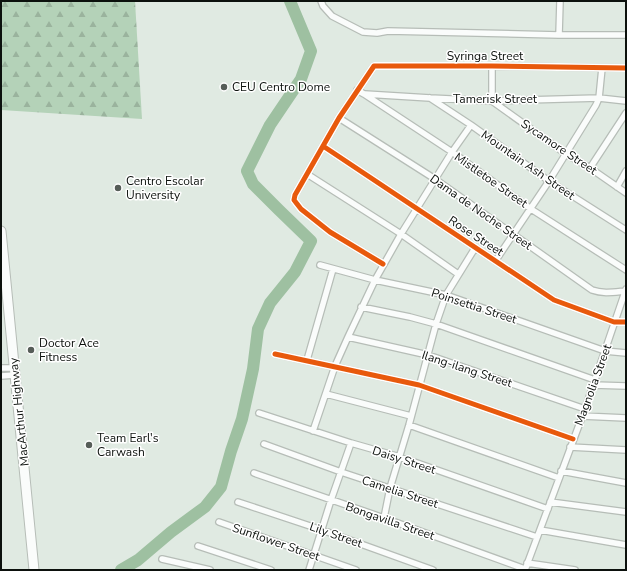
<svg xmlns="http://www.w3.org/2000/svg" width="627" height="571" font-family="'Nunito Sans',sans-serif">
<defs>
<pattern id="forest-firs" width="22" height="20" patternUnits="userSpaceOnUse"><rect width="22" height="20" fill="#b4d2b8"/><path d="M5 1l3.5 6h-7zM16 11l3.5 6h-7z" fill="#9ab39d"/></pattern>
</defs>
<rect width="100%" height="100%" fill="#e0eae2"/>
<path fill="url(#forest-firs)" d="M1,1h134l7,118 -141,-9z"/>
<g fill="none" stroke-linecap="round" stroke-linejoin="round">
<path stroke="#9ec0a1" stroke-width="12" d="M121,570l17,-10 33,-28 34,-25 16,-20 10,-36 11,-32 11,-50 5,-40 12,-26 25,-31 16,-31 -32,-31 -26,-26 -6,-13 23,-46 31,-46 10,-28 -21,-50"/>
<g stroke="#b6bdb7" stroke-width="8">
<path id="minor" d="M321,1l2,5 9,10 31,16 14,1 11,-2 171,4h67
M559,35l1,-34
M492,66v35l74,53 24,14 36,25
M357,90l7,4 88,58 79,57 95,61
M365,94l65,4 62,3 107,-3 27,3
M430,98l41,27 78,56 77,49
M339,118l96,61 157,111c11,4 22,2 34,1
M323,146l231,154 60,22h12
M590,168l36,-55
M307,174l94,60 57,40
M617,187l9,-16
M496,260l53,-79 47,-76 3,-7 3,-30
M383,264l-53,-32 -29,-23 -7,-9 1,-5 44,-77 35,-52h118l134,2
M320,265l55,15 71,15 159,56 21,2
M361,307l49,10 26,7 159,56
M348,337l80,18 157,54
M275,354l144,31 154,54
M307,360l26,-91
M1,368h13
M1,376l14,-1
M593,385l33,1
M326,394l85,22
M259,413l92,30 49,14 148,52
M582,416l44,2
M409,425l150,53
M313,431l22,-65 13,-29 27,-57 26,-46 51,-82 19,-27
M264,444l77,28 196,65
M570,447l56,3
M561,471l65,12
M254,473l130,45 141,51
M238,502l84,28 111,40
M550,502l76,10
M384,518l6,-30 19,-63 27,-101 10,-29 29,-47
M219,522l137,48
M540,530l86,15
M198,546l73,24
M162,559l48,11
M527,563l48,7
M309,570l22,-70 20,-57
M525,570l60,-161 41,-120"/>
</g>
<g stroke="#b6bdb7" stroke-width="11">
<path id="trunk" d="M1,231l33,339"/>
</g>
<use href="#minor" stroke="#fafcfb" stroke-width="5.5"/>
<use href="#trunk" stroke="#fafcfb" stroke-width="9"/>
<g stroke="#fff" stroke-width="8">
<path id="cycleway" d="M323,146l231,154 60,22h12
M383,264l-53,-32 -29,-23 -7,-9 1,-5 44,-77 35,-52h118l134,2
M275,354l144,31 154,54"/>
</g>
<use href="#cycleway" stroke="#e8590c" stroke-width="5"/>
</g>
<g fill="#565d58" stroke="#fff" stroke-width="1.5">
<circle cx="224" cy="87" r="4"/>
<circle cx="118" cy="188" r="4"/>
<circle cx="31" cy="350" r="4"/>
<circle cx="89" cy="445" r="4"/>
</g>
<g text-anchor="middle" stroke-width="3" stroke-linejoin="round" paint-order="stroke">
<g font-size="12" fill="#0c110d" stroke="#fff">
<text x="485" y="60">Syringa Street</text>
<text x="495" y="103">Tamerisk Street</text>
<text transform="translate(559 147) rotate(34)" y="4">Sycamore Street</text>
<text transform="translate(528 165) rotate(35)" y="4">Mountain Ash Street</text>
<text transform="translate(491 180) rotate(35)" y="4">Mistletoe Street</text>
<text transform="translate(481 212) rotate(35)" y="4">Dama de Noche Street</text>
<text transform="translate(476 236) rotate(33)" y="4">Rose Street</text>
<text transform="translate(474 306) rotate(18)" y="4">Poinsettia Street</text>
<text transform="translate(467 369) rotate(18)" y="4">Ilang-ilang Street</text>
<text transform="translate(593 385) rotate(-70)" y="4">Magnolia Street</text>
<text transform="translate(19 412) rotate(-96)" y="4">MacArthur Highway</text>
<text transform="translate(404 460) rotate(18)" y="4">Daisy Street</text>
<text transform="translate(400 492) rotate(18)" y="4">Camelia Street</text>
<text transform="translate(390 521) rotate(19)" y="4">Bongavilla Street</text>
<text transform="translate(336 535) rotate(19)" y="4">Lily Street</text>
<text transform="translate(276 542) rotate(19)" y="4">Sunflower Street</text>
</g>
<g font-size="12" fill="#0c110d" stroke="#fff" text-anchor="start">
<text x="232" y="91">CEU Centro Dome</text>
<text x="126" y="185">Centro Escolar<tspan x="126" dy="14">University</tspan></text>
<text x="39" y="347">Doctor Ace<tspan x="39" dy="14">Fitness</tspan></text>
<text x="97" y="442">Team Earl's<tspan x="97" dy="14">Carwash</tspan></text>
</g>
</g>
<rect width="627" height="571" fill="none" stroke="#0c110d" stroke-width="4"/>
</svg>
